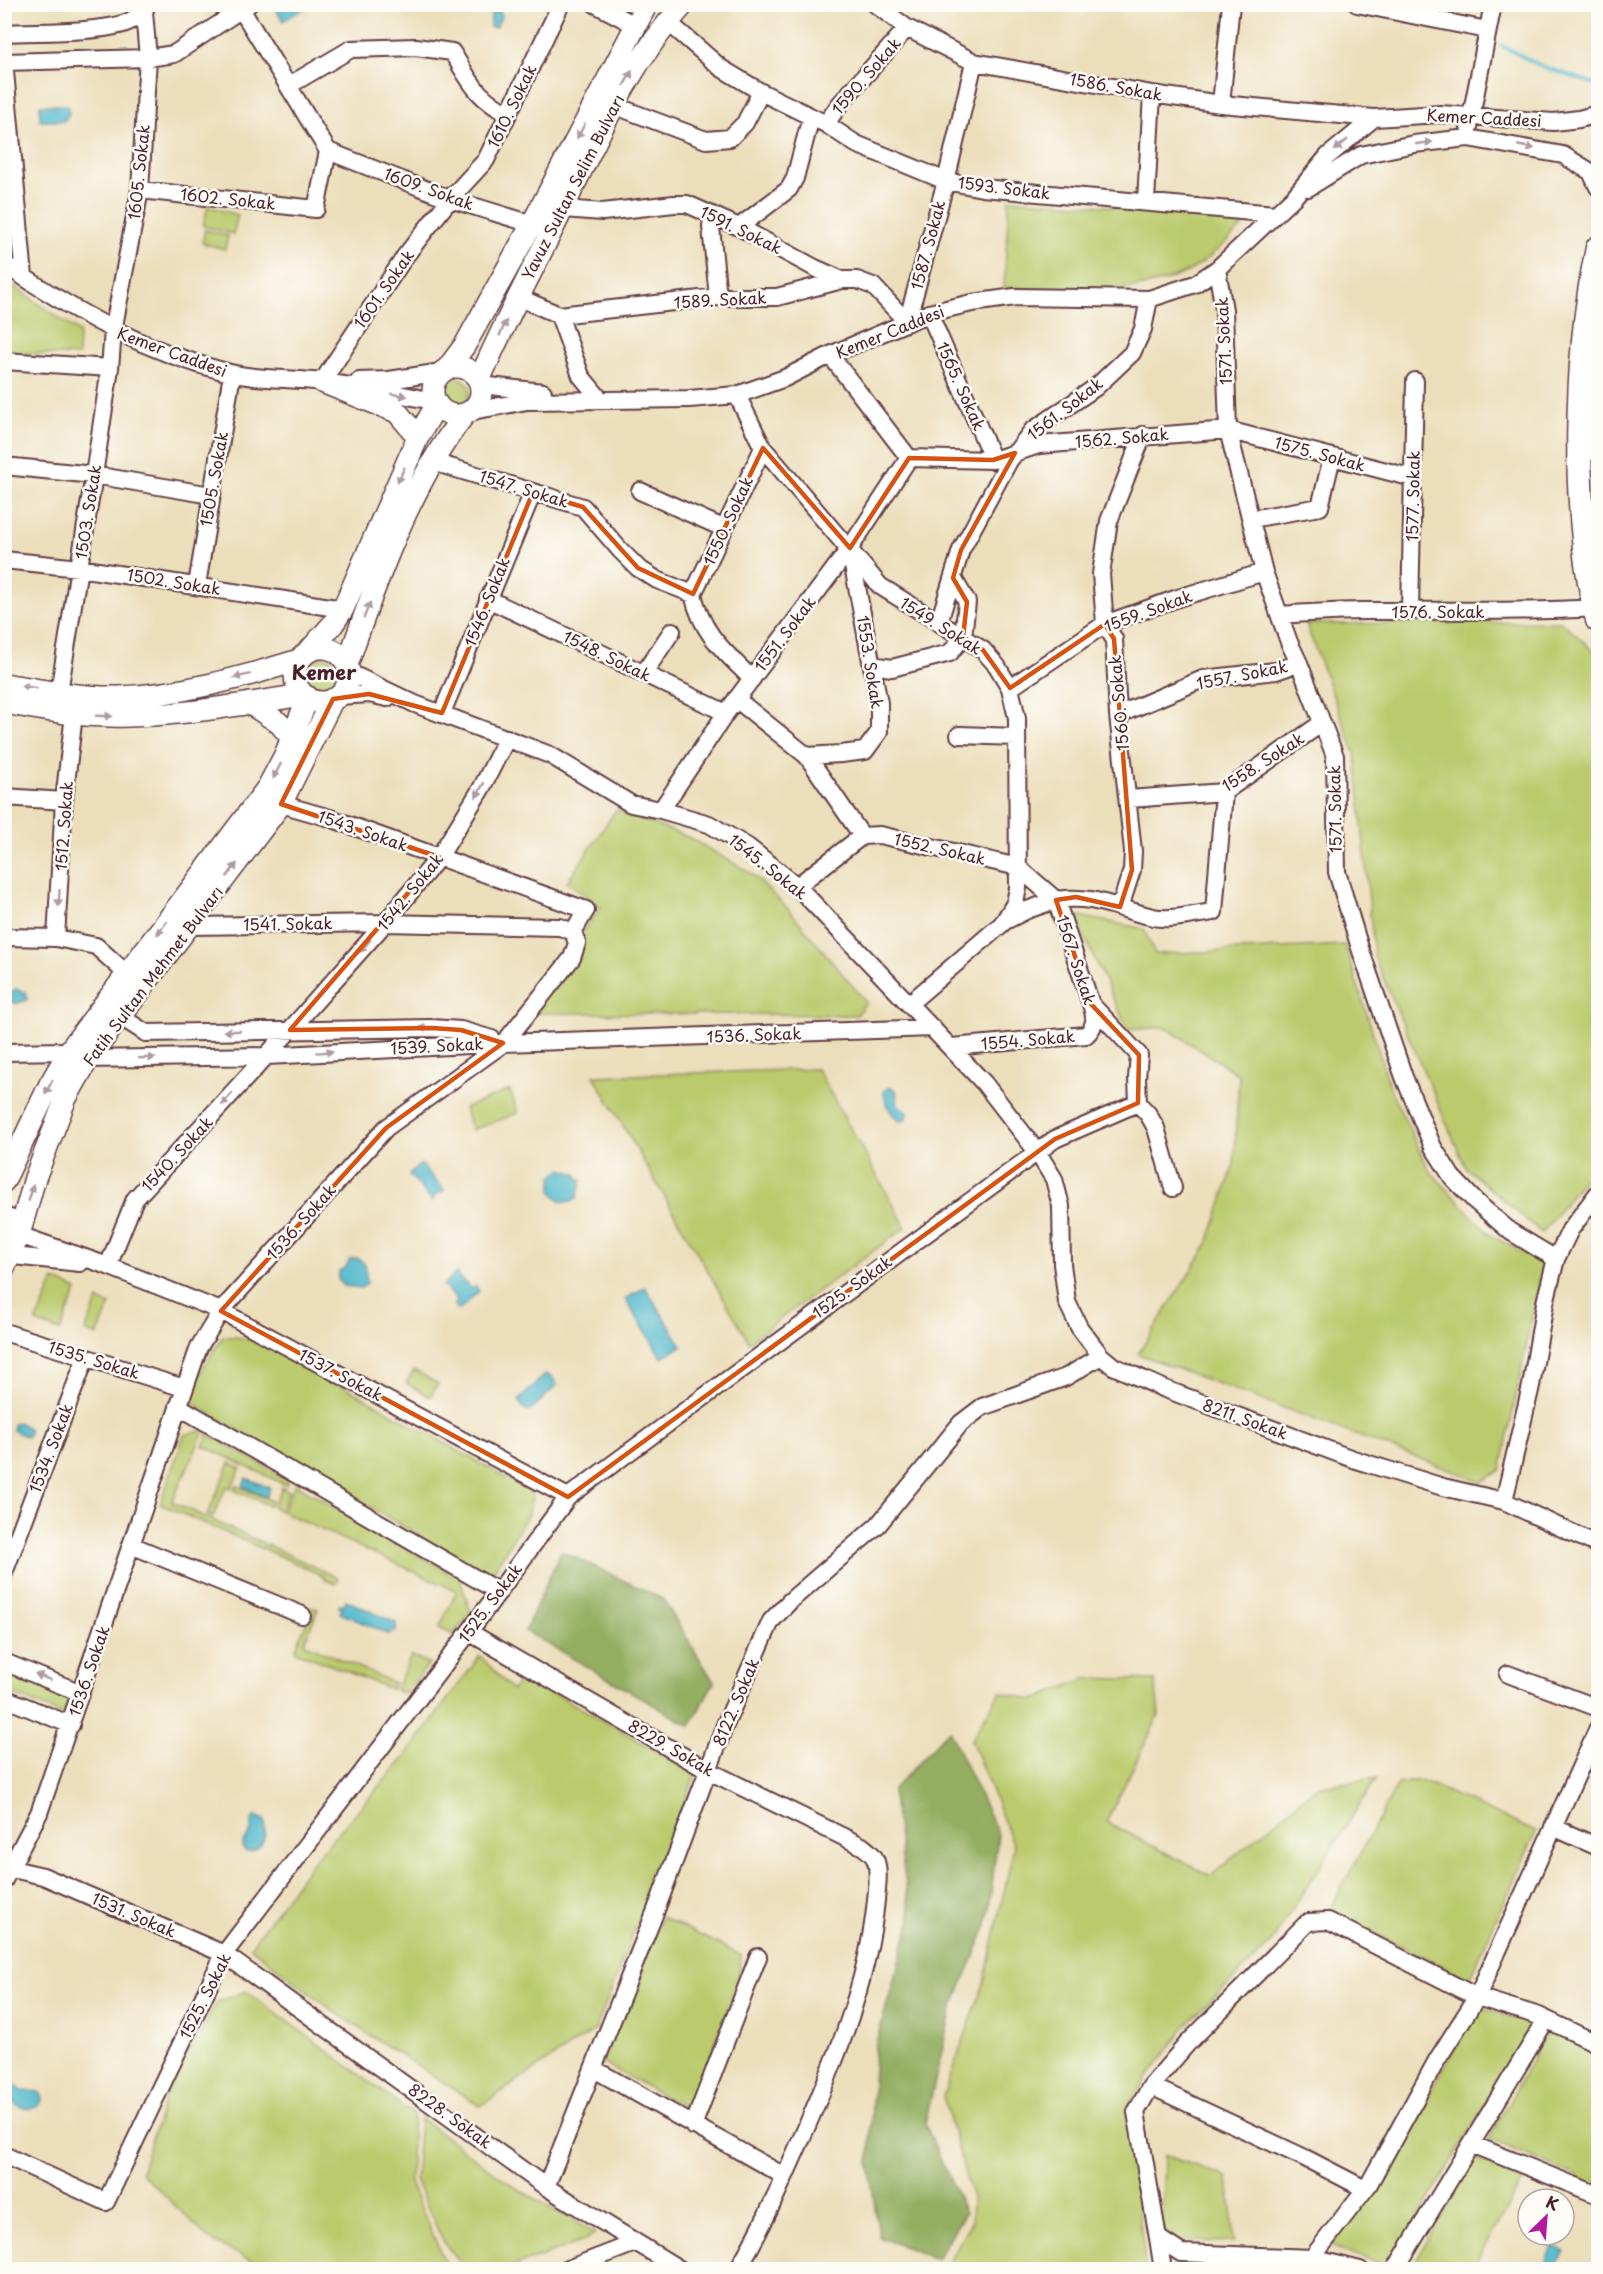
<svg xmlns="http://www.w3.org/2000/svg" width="1603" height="2274" font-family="'Playpen Sans',sans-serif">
<rect width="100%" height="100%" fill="#fdfcf7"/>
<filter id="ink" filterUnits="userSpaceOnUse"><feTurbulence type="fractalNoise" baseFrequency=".0167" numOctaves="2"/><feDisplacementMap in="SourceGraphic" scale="12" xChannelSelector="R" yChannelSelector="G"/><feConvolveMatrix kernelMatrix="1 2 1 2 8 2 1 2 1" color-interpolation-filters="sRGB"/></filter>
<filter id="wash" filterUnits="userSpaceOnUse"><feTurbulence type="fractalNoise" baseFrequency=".008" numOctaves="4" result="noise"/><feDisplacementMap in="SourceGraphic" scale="24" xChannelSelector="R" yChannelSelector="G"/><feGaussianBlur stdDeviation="1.35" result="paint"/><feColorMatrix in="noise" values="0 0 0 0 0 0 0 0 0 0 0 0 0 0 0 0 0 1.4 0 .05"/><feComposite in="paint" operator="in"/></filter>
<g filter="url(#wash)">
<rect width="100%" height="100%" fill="#ecdebb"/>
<path fill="#baca6c" stroke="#82744c" stroke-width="1.5" d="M1009,199l231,17 7,6c-15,14 -39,39 -56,48 -55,29 -127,19 -187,18z
M208,206l30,9 -5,19 -30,-8z
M205,230l23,6 -3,13 -23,-6z
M5,280l74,52 -1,24 -73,-4z
M444 391a13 13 0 1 1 26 0a13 13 0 1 1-26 0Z
M1562,622l35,32 1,6v507l-21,20 -35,46 -76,-65 -92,-211 -18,-200 -50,-133z
M306 674a17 17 0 1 1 34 0a17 17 0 1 1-34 0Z
M616,810l72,27 63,36 38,37 77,92 -9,13 -321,-2 5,-27 60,-79 -34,-25z
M1074,915l70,14 11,25 190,-9 47,148 38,78 59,63 54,30 -42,206 -19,12 -344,-128 70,-110 26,-80 5,-89 -74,-48 -37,3z
M817,1069l89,158 -157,115 -155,-266z
M510,1090l8,23 -46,17 -8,-22z
M54,1280l23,10 -17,41 -24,-9z
M98,1300l12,5 -13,31 -12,-5z
M223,1336l39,4 271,153 -5,21 -38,63 -300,-175 11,-31z
M414,1370l24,14 -8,13 -24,-14z
M201,1430l3,1 -32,71 93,42 -2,5 -103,-45 24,-69z
M208,1434l80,46 -2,5 -83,-39z
M230,1463l11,5 -10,20 -5,-1 -13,30 -6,-2z
M295,1484l165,95 11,34 -18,22 -14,-7 18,-37 -175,-79z
M236,1485l36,16 -2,5 -36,-16z
M282,1487l7,4 -9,20 -7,-4z
M268,1545l70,33 -3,6 -11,-5v-3l-58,-26z
M312,1607l6,2 -14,34 90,40 -3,6 -96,-38z
M411,1656l18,8 -24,30 -10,-4z
M480,1656l32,34 12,-14 172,97 -100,256 -116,77 -144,-93 -86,-66 63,-86 88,-99z
M4,1667l68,27 -9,21 -58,-24z
M1087,1678l68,2 4,35 -53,107 105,54 105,-89 61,-9 -107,166 -84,81 -60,83 20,161h-201l26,-47 1,-24 -29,-102 41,-113 30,-137 -43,-106 29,-48 34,8z
M1421,1780l115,52 -67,147 -140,-68 69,-127z
M662,1917l79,38 -2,24 -49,131 -88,-47z
M246,1991l167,123 -3,69 38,86h-186l-2,-4 -50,-25 -69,-68 30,-92 47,-79z
M1479,2006l54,19 -144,242 -59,-21 42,-52z
M1548,2030l50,24v132l-109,-47z
M420,2118l93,68 82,47 -11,8 -78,28h-41l-22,-28 -28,-61z
M1164,2155l64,22 6,65 -55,-1 -17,-11z
M1474,2157l48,24 -50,88h-61z
M1180,2259l64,6 -1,4 -66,1z"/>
<path fill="#93ae60" stroke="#6e6646" stroke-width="1.5" d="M561,1551l102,48 51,83 -24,44 -165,-95z
M949,1730l49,104 -11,91 -36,86 -26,113 40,89 -29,46 -57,-22 -10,-74 6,-117 36,-127 -19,-128z"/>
<path fill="#4db7cb" stroke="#4c6b7b" stroke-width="1.5" d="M279,5v-1l31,1 -27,16 -8,-13z
M492,9l7,1 3,5 -6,12h-6z
M40,105h27l2,9 -5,7h-24z
M5,989l7,3 4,-3 8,4 2,-2 1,9 -12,4 -3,-3 -7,3z
M889,1087l7,3 2,15 10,7 -3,8 -6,1c-7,-6 -16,-21 -15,-30z
M421,1164l23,26 -3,3h-5l-1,5 -3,3 -23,-27z
M561,1169l16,5 1,5 4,2 -5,17c-11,7 -19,3 -25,-7v-15z
M358,1258l7,6 2,20 -6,4 -17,-2 -6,-6 1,-9c9,-6 6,-3 11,-12z
M456,1273l15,16 4,-3 4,5 -20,19 -5,-5 4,-4 -15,-16z
M645,1287l37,59 -20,12 -37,-59z
M546,1374l7,4 4,7 -27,26 -7,-3 -4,-8z
M18,1422l12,7 -3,8 -14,-7v-6z
M246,1478l24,10 -4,9 -23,-11z
M346,1600l50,23v9l-4,-1 -2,4 -50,-22 2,-4 -3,-2 1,-3 4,1z
M256,1816l8,4c4,14 -1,31 -18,32l-4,-5 1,-5c8,-8 9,-10 9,-22z
M8,2078l14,13c10,2 18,-4 21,8 -7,17 -30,8 -38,-3v-17z
M1553,2246l12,5 -8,18 -14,-1z"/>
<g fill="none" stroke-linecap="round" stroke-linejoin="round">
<path stroke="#4db7cb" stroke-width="4" d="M1500,45l43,22 55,18"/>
</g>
</g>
<g filter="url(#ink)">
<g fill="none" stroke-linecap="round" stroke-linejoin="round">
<g stroke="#623c41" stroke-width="20">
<path id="minor" d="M238,4l90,147 122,48 82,25
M595,4l40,21
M875,4l32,24 67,34 178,32 69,10 153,14
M1357,4l130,26
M668,22l53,46 40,24 65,32 30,20 90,37 36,7 293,26
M4,33c35,-2 87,0 119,-9 10,-3 20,-11 25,-20
M4,61l20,216
M4,62l144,-4 26,-4 75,-50
M288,86l63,-37 65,-2 36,5c19,30 23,44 56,62
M1221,104l10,-100
M613,105l93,35 24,-2 15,-15 16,-31
M826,124l13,-19 68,-77
M1469,127l24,-123
M1308,188l53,-33 53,-11 54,-6 95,17 28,17 7,15
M140,190l176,19 12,-58
M1146,201l6,-107
M563,209l40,3 71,-8h13l52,23 76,41 27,12
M712,216l-1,11 7,70
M739,227l50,-38 6,-11 16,-61
M4,264c73,49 141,88 226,109 29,7 62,5 91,9 38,4 76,12 113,19
M1217,269l7,41 4,120 36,142 25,70 10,21 36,93 2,116 23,76 44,129 29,70 19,30 23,24 36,31 45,27
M518,297l41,18 159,-18h59l65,-17h15l16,6 34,36
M929,313l64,147
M559,315l22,61 19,23
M907,322l39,-141 28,-119
M830,355l79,103
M4,361l106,7
M359,381l30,-1 53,-8
M322,382l84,-127 44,-56 36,-39 75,-156
M481,385l62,7
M737,395l26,53 117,138 103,64 14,16 13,22 7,30 1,170 -3,15 -12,20 -93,80
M472,411l55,-10 162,-2 48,-4 48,-17 45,-23 99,-42 43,-10 43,-6 134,2 46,-15 22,-15 77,-72 34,-41 46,-38 66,-4 114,8 25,-3 19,-5
M909,458l84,2 46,-15 189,-15 185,48
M433,462l150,45 37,43 18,18 19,12 36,14c9,40 31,57 59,85
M4,466l90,9 117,20
M640,491l83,37
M1251,519l69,-12 12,-50
M4,560l75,8 264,41
M197,585l35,-211
M693,594l70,-146
M488,599l238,114
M1410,611l5,-230
M1281,615c104,-9 210,0 314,-7
M939,622l22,-72 48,-89 23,-30 64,-44 36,-34 11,-24 6,-30
M872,665l20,3 58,-15 13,-16 4,-35 -14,-24
M348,672l67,32 135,51 81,49 30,6 48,14 39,23 49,39 187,197 54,70 16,26 7,27 1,58 5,38 12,25 22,29 12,10 52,23 188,70 90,28 61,14 94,44
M644,673l28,-42
M1010,688l95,-64 73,-26 86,-26
M59,692l35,-217 16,-107 3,-37 27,-141 8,-132 -4,-46
M339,696l30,-2 18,4
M736,699l71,57 55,80 -65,50
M442,713l91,-221
M1118,715l85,-36 73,-8 23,-8
M959,735l58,2
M807,756l34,-2 24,-3 14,-19v-29l-29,-153
M4,797l60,4
M1129,799l95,-7 98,-69
M281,804l49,14 256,92 -13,22
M661,810l65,-97 124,-165 59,-90
M862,836l18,-1 138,32 38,33c38,-6 61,9 97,17 19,4 42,-3 61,-5l10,-120
M1120,907l12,-37 1,-19 -15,-136 -4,-76 -9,-15 -4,-50 8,-53 34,-86
M190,926l195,-3 175,4 13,5 4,11 -5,15 -68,85
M4,937l52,1 40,8 31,28
M56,938l8,-137 10,-87
M121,1017l25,16 286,-5 29,2 31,9
M952,1047l134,-12c11,-10 9,-18 5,-31l-35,-104 -29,10 -24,12
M4,1052l65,-1
M88,1059l179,-3 237,-13
M1138,1103l10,11 8,14 17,60
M4,1216l9,3 6,16 89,31 113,45 347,186
M4,1255l76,8
M108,1266l27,-67 155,-169 95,-107 54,-66 42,-68 26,-51
M4,1332l180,56
M178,1406l321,186
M1504,1501l27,-115 14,-83 11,-44 14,-29 28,-37
M131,1545l171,70
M4,1573l82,-216
M469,1632l238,138 155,76c4,3 11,8 13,13 5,11 2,29 1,41 -8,87 -45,172 -80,251 -18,40 -36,82 -59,119
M4,1662l77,31
M1508,1674l90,34
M4,1698l67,27
M1553,1827l45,20
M4,1867l39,9 181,78 322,233 135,83
M4,1880l35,-67 160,-466 22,-36 165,-183 118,-85 429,-15
M594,2069l190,107
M1151,2086l-15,26 22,126 23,15 131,5 48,12
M693,2126l65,-169
M1471,2144l127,51
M4,2155l102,47 118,-248 245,-322 99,-135 487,-358 83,-36 -1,-25 2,-23 -48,-51
M546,2187l110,-277 69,-185 46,-104 19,-20 88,-76 83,-102 21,-16 84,-30 35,-21
M1365,2189l-60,-31 -154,-72 36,-42 121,-122 20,-1 149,76 62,19 59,28
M1158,2238l5,32
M565,2270l70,-27
M1306,2270l6,-12 57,-74 68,-124 40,-63 121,-269
M1395,2270l151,-250"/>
</g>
<g stroke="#623c41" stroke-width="24">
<path id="major" d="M433 391a24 24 0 1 1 48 0a24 24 0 1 1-48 0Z
M447,369l18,-24 67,-121 115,-220
M479,381c25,-59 56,-115 84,-173 36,-73 65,-143 121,-204
M322,382l75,30 21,25
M295 675a27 27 0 1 1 54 0a27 27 0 1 1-54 0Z
M310,650l23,-26 10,-15 75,-172 19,-33
M347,665c28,-81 64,-183 118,-251
M4,684c38,6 76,14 115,13 60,-2 122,-19 180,-37
M4,703c36,6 71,13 106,13 63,2 131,-12 193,-21
M249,703l30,20 12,14
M4,1181l46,-97 19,-33 199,-264 17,-32 23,-58
M4,1268l15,-33 16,-57 31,-80 22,-39 193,-255 52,-105"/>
</g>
<g stroke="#623c41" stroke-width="27">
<path id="highway" d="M1598,248c-23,109 -27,264 0,372
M1597,449l1,-52"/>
</g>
<use href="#minor" stroke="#fff" stroke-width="16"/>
<use href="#major" stroke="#fff" stroke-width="21"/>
<use href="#highway" stroke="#fff" stroke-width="24"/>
</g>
<defs><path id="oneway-solid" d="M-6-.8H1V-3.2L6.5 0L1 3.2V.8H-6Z" transform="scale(1.5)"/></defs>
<g fill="#ae9aa0">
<use href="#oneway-solid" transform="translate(628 78) rotate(-61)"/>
<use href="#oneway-solid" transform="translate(581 131) rotate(118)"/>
<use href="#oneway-solid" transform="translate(1424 143) rotate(-8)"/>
<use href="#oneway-solid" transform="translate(1341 145) rotate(140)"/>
<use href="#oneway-solid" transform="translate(1526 147) rotate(11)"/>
<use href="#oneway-solid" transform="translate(503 328) rotate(-65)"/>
<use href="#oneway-solid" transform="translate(399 395) rotate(9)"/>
<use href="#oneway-solid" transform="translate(401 475) rotate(114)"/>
<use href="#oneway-solid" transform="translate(367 610) rotate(-68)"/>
<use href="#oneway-solid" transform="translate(242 676) rotate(168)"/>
<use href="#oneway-solid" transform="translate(29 687) rotate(-171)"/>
<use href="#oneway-solid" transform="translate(104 716) rotate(2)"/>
<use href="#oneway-solid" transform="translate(277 771) rotate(117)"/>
<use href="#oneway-solid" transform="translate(480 790) rotate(119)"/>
<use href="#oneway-solid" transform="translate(232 870) rotate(-53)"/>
<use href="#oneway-solid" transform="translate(59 898) rotate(94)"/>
<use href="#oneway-solid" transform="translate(162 928) rotate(127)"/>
<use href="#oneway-solid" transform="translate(365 946) rotate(131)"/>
<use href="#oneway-solid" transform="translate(427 1028) rotate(-180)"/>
<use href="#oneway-solid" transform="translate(232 1031) rotate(179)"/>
<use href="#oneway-solid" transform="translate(325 1052) rotate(-4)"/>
<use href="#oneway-solid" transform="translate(147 1058) rotate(-1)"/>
<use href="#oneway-solid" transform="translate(49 1087) rotate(117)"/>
<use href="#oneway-solid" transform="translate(227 1099) rotate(132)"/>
<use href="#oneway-solid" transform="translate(31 1193) rotate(-74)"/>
<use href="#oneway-solid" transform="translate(43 1677) rotate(-158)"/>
</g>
</g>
<path fill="none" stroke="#d8530f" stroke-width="4.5" stroke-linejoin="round" d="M763,448l87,100 59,-90 84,2 22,-7 -54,97 -8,28 14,24 -4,35 20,13 27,38 95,-64 9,15 18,231 -12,37 -44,-10 -20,3 35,104 48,51 -1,48 -83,36 -487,358 -347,-186 165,-183 117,-85 -42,-13 -29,-2 -142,2 149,-173 -158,-53 52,-105 36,-5 73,19 91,-221 50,15 55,61 55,26z"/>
<g text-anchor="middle" stroke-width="5" stroke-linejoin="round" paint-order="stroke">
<g font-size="16" fill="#4a1f2b" stroke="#fdfcf7">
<text transform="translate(866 76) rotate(-49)" y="6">1590. Sokak</text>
<text transform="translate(1116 87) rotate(10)" y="6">1586. Sokak</text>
<text transform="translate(512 106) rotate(-64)" y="6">1610. Sokak</text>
<text transform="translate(1484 118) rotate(3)" y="6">Kemer Caddesi</text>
<text transform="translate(139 172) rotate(-84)" y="6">1605. Sokak</text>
<text transform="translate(573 187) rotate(-63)" y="6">Yavuz Sultan Selim Bulvarı</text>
<text transform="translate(1004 188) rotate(7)" y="6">1593. Sokak</text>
<text transform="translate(429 189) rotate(20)" y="6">1609. Sokak</text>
<text transform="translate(228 199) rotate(6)" y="6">1602. Sokak</text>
<text transform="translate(741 230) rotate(26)" y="6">1591. Sokak</text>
<text transform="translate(928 245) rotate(-75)" y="6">1587. Sokak</text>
<text transform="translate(384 289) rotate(-55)" y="6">1601. Sokak</text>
<text transform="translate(720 300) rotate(-3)" y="6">1589. Sokak</text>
<text transform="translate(890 332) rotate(-22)" y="6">Kemer Caddesi</text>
<text transform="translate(1224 341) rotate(-93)" y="6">1571. Sokak</text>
<text transform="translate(172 352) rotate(20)" y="6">Kemer Caddesi</text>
<text transform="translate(961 386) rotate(66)" y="6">1565. Sokak</text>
<text transform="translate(1065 409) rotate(-38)" y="6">1561. Sokak</text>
<text transform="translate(1122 438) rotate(-5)" y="6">1562. Sokak</text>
<text transform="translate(1320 454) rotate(15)" y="6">1575. Sokak</text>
<text transform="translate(214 479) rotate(-80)" y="6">1505. Sokak</text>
<text transform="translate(524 489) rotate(17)" y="6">1547. Sokak</text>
<text transform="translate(1413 496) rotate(-89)" y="6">1577. Sokak</text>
<text transform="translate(88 512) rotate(-81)" y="6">1503. Sokak</text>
<text transform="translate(728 521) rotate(-65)" y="6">1550. Sokak</text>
<text transform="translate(174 582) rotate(9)" y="6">1502. Sokak</text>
<text transform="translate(487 602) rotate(-68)" y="6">1546. Sokak</text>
<text transform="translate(1148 611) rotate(-20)" y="6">1559. Sokak</text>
<text x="1438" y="618">1576. Sokak</text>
<text transform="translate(941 626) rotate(32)" y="6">1549. Sokak</text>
<text transform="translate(785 634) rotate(-53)" y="6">1551. Sokak</text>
<text transform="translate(607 656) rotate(26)" y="6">1548. Sokak</text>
<text transform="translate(870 662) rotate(81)" y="6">1553. Sokak</text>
<text transform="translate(1242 675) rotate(-11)" y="6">1557. Sokak</text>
<text transform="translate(1119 703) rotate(-95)" y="6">1560. Sokak</text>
<text transform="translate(1263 762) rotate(-33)" y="6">1558. Sokak</text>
<text transform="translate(1335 809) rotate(-91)" y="6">1571. Sokak</text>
<text transform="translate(64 826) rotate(-86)" y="6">1512. Sokak</text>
<text transform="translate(363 831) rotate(19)" y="6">1543. Sokak</text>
<text transform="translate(940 849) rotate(13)" y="6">1552. Sokak</text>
<text transform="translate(768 867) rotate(38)" y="6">1545. Sokak</text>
<text transform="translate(410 892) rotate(-51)" y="6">1542. Sokak</text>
<text transform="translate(288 924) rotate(-1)" y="6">1541. Sokak</text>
<text transform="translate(1076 960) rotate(72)" y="6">1567. Sokak</text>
<text transform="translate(153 976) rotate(-53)" y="6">Fatih Sultan Mehmet Bulvarı</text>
<text transform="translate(754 1035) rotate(-2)" y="6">1536. Sokak</text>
<text transform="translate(1028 1040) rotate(-5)" y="6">1554. Sokak</text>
<text transform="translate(437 1046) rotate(-3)" y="6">1539. Sokak</text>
<text transform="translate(177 1154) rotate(-47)" y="6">1540. Sokak</text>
<text transform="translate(301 1222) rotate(-48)" y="6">1536. Sokak</text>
<text transform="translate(852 1287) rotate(-36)" y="6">1525. Sokak</text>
<text transform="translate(94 1360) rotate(17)" y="6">1535. Sokak</text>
<text transform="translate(341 1375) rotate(28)" y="6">1537. Sokak</text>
<text transform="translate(1245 1419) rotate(20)" y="6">8211. Sokak</text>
<text transform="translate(51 1448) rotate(-69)" y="6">1534. Sokak</text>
<text transform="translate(490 1603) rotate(-53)" y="6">1525. Sokak</text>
<text transform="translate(89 1671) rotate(-71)" y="6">1536. Sokak</text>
<text transform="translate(736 1702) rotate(-67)" y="6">8122. Sokak</text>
<text transform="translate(671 1748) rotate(30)" y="6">8229. Sokak</text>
<text transform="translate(134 1915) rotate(23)" y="6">1531. Sokak</text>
<text transform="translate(205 1996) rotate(-63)" y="6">1525. Sokak</text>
<text transform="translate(450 2116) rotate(36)" y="6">8228. Sokak</text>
</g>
<g font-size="20" font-weight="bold" fill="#4a1f2b" stroke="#fdfcf7">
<text x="324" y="680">Kemer</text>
</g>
</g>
<rect width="1603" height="2274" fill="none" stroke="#fdfcf7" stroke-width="24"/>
<g transform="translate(1546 2217) rotate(25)"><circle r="28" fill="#fdfcf7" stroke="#b5a4a5" stroke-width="1.5"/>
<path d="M0-4.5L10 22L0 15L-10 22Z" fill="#b5179e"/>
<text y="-9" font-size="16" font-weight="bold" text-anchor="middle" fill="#4a1f2b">K</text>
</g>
</svg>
